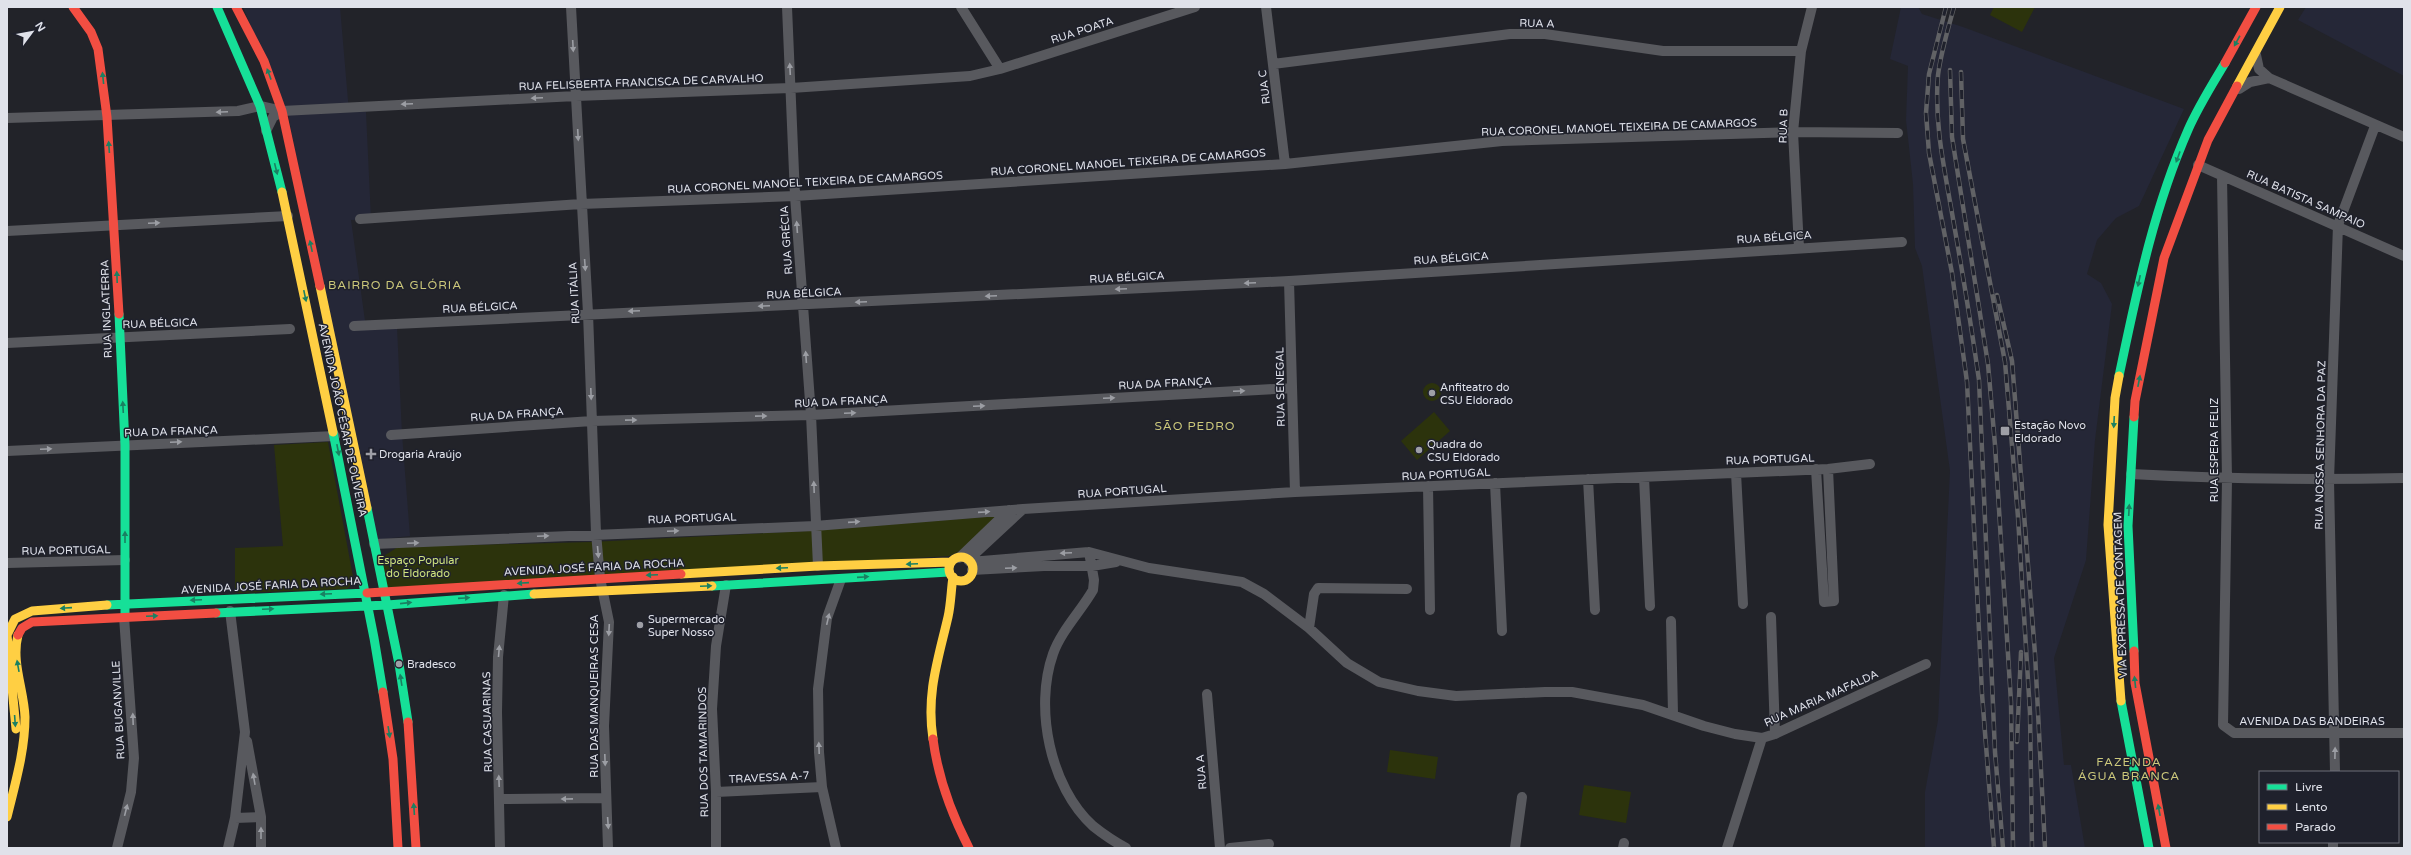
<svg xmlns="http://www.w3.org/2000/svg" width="2411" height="855" font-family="'Varela Round',sans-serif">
<rect width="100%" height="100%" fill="#222329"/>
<path fill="#252737" d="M243,7h97l9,105h17l5,107 -20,1 15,108 31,-1 5,107 8,102 -36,4 -86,-425z
M1901,7h17l4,7 41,13 221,82 -45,97 -23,12 -19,22 -10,34 14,9 11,21 -17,136 -9,120 -32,98 10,107h7l14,83h-160v-56l13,-72 12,-249 -28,-205 -7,-18 -2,-64 -7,-64 2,-54 -18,-7z
M2306,7h98v69l-106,-56z"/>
<path fill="#2c330c" d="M1994,7h41l-13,25 -32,-17z
M1423 392a9 9 0 1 1 18 0a9 9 0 1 1-18 0Z
M1434,412l16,19 -33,29 -16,-19z
M328,442l26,140 -7,7 -112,4v-45l48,-2 -9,-101z
M997,516l-33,33 -15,7 -563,33 -7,-30 19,-12 193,-5 217,-11z
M1390,750l48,7 -3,22 -48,-7z
M1584,785l47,7 -5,31 -47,-8z"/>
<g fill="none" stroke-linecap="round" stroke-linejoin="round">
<path stroke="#58595e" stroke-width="10" d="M571,7l17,306 8,220 4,45 9,44 -5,104 4,122
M787,7l8,189 16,219 7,151
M961,7l39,62
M1266,7l19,157
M2256,55l3,14 10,9 135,59
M1273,64l237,-30h35l118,17h138
M2239,89l11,-7 19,-4
M7,118l231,-7 22,-5 22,5 294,-15 215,-8 179,-12 30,-7 195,-62
M266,131l7,-14 9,-6
M2198,165l206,91
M2222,176l5,303 -4,246 11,8h170
M360,219l221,-15 214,-8 490,-32 217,-23 291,-9 105,1
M7,231l281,-15
M1799,248l-6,-116 8,-81 11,-44
M1289,281l6,211
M354,326l935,-45 613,-39
M7,343l283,-14
M391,435l201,-14 219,-6 481,-27
M7,451l328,-15
M1816,469l8,133 10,-1 -6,-132
M1736,473l7,131
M2131,474c91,5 182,6 273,4
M1644,477l6,129
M1588,479l7,131
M1495,483l7,148
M1428,486l2,124
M374,544l441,-18 208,-17 272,-17 533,-23 42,-5
M1089,552l5,28 -1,10c-12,21 -32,41 -40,64 -19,54 -3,133 40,172 10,8 22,16 33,22
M959,558l50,-48
M968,560l55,-51
M970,562l119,-10 60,16 93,14 22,12 45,34 38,35 32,19 39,9 38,5 89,-4h27l71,13 61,21 31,8 27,4 13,-4 151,-70
M7,563l118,-3
M972,570l72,-4h48l24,-4
M1771,617l4,117
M1671,621l2,93
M1309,628l5,-34 4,-6 89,1
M1207,694l13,154
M247,741l14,76v31
M2335,772l-6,-292 9,-255 37,-99
M716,792l106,-5
M500,799l106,-1
M235,818l26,-1
M2333,842v6
M117,848l14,-56 3,-34 -10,-141
M228,848l7,-30 10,-86 -15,-121
M500,848l-3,-136 1,-55 6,-62
M716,848v-56l-4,-83 4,-63 10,-61
M836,848l-14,-61 -3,-35 -1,-63 9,-71 14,-39
M1230,848l39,-4
M1515,848l7,-51
M1623,848l1,-5
M1727,848l35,-110"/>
<path stroke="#16e098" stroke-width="9" d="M217,7l43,99 22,86
M119,314l6,131v168
M2119,376c18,-85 34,-166 69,-246 10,-23 24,-45 37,-67
M333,432l41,206 9,54
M367,508l32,156 9,58
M712,586l237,-14
M107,605l260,-12
M216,613l171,-8 147,-11
M2134,651l-6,-125 6,-109
M2121,701l28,147"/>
<path stroke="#ffcf43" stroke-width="9" d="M2237,86l43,-79
M282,192l51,240
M320,286l47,222
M2119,376l-4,22 -7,127 13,176
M949 569a12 12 0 1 1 24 0a12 12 0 1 1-24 0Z
M681,574l137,-8 133,-4
M534,594l178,-8
M16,729l-9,-94 8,-16 17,-8 75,-6
M933,739c-7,-45 5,-79 15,-122 3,-13 3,-27 5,-40
M7,817c8,-33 18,-66 18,-100 -1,-27 -14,-55 -7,-82"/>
<path stroke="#f24e42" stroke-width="9" d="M73,7l18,25 7,17 9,68 12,197
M236,7l28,54 18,50 38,175
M2225,63l31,-56
M2134,417l1,-16 29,-143 44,-118 29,-54
M367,593l314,-19
M18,635l4,-7 10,-6 184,-9
M2134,651l1,32 31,165
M383,692l10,67 5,89
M408,722l8,126
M933,739c5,39 18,74 36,109"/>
<g stroke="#616265" stroke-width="4.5">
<path id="rail" d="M1946,7l-17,67 -3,39 3,40 23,120 15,109 15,312 12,154
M1954,7c-6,22 -13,45 -16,68 -4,47 6,92 14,138 10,56 19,111 27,167l16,372 8,96
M1950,70l2,67 36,227 7,81 16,257 2,146
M1961,72l2,67 42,223 13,155 12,196 2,135
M1997,295l15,66 23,293 10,194
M2017,742l4,-90"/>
</g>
<use href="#rail" stroke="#1f212c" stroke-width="3" stroke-dasharray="9" stroke-linecap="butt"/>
</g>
<defs><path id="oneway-solid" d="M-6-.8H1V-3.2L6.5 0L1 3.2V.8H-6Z"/></defs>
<g fill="#1a8062">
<use href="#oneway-solid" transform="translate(2237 41) rotate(119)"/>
<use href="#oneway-solid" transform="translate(269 74) rotate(-110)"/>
<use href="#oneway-solid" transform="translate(103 78) rotate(-96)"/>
<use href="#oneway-solid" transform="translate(109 147) rotate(-94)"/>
<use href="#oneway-solid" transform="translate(2178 157) rotate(110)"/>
<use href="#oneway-solid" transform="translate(276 169) rotate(76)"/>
<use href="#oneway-solid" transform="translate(311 246) rotate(-102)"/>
<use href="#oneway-solid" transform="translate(117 277) rotate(-92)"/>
<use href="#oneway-solid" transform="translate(2139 281) rotate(102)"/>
<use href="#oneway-solid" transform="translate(305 296) rotate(78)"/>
<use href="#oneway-solid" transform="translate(2139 381) rotate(-79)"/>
<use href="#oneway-solid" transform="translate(123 407) rotate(-93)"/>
<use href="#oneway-solid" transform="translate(2114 422) rotate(93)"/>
<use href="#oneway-solid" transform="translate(338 450) rotate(79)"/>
<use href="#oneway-solid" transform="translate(2129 510) rotate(-87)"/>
<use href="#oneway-solid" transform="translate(125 537) rotate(-90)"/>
<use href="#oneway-solid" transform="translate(912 564) rotate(178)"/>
<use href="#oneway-solid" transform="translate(782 568) rotate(177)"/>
<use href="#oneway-solid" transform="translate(652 575) rotate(177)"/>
<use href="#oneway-solid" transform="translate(863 577) rotate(-4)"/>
<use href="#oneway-solid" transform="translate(523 583) rotate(176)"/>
<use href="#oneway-solid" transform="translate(706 586) rotate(-3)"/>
<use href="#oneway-solid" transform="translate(326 594) rotate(177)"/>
<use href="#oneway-solid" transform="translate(464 598) rotate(-4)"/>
<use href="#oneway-solid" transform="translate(196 600) rotate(177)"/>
<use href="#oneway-solid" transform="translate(406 603) rotate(-6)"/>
<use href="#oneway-solid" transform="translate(66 608) rotate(176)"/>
<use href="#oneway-solid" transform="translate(268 609) rotate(-2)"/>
<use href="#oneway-solid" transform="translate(152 616) rotate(-3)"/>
<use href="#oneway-solid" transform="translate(18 666) rotate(-100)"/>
<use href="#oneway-solid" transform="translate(401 680) rotate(-99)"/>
<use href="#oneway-solid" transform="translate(2135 682) rotate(-96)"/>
<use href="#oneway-solid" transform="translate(15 721) rotate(86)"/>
<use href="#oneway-solid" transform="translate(389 732) rotate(81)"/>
<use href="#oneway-solid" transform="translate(414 809) rotate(-94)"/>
<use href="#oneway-solid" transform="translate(2159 810) rotate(-101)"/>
</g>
<g fill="#9c9ea4">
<use href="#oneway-solid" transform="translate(573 46) rotate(87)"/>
<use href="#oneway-solid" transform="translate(790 69) rotate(-93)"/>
<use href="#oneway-solid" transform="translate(537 98) rotate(177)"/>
<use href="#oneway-solid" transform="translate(407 104) rotate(177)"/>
<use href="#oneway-solid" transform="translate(222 112) rotate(177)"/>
<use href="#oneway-solid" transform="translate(578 135) rotate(87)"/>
<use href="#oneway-solid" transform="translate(154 223) rotate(-3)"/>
<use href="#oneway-solid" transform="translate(797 227) rotate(-94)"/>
<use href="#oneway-solid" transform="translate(585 265) rotate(86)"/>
<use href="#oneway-solid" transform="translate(1250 283) rotate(177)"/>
<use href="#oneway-solid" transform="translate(1121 289) rotate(177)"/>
<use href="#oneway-solid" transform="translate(991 296) rotate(177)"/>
<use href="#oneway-solid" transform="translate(861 302) rotate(177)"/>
<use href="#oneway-solid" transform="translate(764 306) rotate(178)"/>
<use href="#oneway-solid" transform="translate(634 311) rotate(178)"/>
<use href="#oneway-solid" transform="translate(806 357) rotate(-94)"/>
<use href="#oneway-solid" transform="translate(1239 391) rotate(-3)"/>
<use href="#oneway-solid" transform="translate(591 394) rotate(88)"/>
<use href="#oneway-solid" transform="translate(1109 398) rotate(-3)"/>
<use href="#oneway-solid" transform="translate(979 406) rotate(-3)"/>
<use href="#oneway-solid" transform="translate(850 413) rotate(-3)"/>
<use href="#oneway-solid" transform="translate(761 416) rotate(-1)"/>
<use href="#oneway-solid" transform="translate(631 420) rotate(-1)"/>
<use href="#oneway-solid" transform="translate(176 442) rotate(-2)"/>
<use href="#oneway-solid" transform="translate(46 449) rotate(-3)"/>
<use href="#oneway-solid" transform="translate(814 487) rotate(-92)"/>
<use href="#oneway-solid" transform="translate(984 512) rotate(-4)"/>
<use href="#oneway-solid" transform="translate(854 522) rotate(-4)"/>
<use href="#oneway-solid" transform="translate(673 531) rotate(-2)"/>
<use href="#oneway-solid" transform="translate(543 536) rotate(-3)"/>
<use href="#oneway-solid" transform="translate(413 543) rotate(-3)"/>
<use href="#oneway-solid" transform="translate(598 552) rotate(85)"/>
<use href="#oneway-solid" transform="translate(1066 553) rotate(177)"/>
<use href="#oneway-solid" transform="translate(1011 568) rotate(-3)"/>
<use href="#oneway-solid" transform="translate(828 619) rotate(-77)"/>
<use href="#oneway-solid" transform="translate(609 630) rotate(93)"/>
<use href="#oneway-solid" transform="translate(499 651) rotate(-85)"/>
<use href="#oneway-solid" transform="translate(133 719) rotate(-92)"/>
<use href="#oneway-solid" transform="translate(819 748) rotate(-92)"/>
<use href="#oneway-solid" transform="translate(2335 753) rotate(-89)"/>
<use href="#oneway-solid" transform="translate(605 760) rotate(88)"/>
<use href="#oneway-solid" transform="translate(254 779) rotate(-100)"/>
<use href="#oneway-solid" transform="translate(499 781) rotate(-92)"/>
<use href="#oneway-solid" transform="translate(567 799) rotate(179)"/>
<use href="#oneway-solid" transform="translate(126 810) rotate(-76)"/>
<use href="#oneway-solid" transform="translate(608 823) rotate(86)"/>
<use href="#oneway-solid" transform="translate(261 833) rotate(-90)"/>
</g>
<g fill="#9e9fa6" stroke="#1f212c" stroke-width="1.5">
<circle cx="1432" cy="393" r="4"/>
<rect x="2000" y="426" width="10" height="10" rx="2"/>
<circle cx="1419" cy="450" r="4"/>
<path d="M369 448h4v4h4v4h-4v4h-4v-4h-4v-4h4z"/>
<circle cx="640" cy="625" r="4"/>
<circle cx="399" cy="664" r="4"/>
</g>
<g text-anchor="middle" stroke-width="3" stroke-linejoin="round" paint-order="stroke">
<g font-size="11" fill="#e0e2ea" stroke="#1f212c">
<text transform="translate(1537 23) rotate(2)" y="4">RUA A</text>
<text transform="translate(1082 30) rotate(-18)" y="4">RUA POATA</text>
<text transform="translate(641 82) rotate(-2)" y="4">RUA FELISBERTA FRANCISCA DE CARVALHO</text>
<text transform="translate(1264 87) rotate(-97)" y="4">RUA C</text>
<text transform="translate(1783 126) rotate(-88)" y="4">RUA B</text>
<text transform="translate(1619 127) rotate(-2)" y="4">RUA CORONEL MANOEL TEIXEIRA DE CAMARGOS</text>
<text transform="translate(1128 162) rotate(-4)" y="4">RUA CORONEL MANOEL TEIXEIRA DE CAMARGOS</text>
<text transform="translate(805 182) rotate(-3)" y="4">RUA CORONEL MANOEL TEIXEIRA DE CAMARGOS</text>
<text transform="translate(2306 199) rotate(24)" y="4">RUA BATISTA SAMPAIO</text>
<text transform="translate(1774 237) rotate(-4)" y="4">RUA BÉLGICA</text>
<text transform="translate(786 240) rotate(-94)" y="4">RUA GRÉCIA</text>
<text transform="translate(1451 258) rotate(-4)" y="4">RUA BÉLGICA</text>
<text transform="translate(1127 277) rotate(-3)" y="4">RUA BÉLGICA</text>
<text transform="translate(574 293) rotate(-93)" y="4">RUA ITÁLIA</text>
<text transform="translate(804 293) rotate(-3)" y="4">RUA BÉLGICA</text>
<text transform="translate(480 307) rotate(-3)" y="4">RUA BÉLGICA</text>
<text transform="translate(106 309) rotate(-92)" y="4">RUA INGLATERRA</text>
<text transform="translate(160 323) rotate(-2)" y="4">RUA BÉLGICA</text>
<text transform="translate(1165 383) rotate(-3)" y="4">RUA DA FRANÇA</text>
<text transform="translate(1280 387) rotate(-91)" y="4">RUA SENEGAL</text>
<text transform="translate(841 401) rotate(-3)" y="4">RUA DA FRANÇA</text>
<text transform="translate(517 414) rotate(-4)" y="4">RUA DA FRANÇA</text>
<text transform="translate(343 420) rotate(78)" y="4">AVENIDA JOÃO CÉSAR DE OLIVEIRA</text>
<text transform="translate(171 431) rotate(-2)" y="4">RUA DA FRANÇA</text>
<text transform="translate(2320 445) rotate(-89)" y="4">RUA NOSSA SENHORA DA PAZ</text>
<text transform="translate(2214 450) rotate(-90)" y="4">RUA ESPERA FELIZ</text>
<text transform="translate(1770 459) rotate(-2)" y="4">RUA PORTUGAL</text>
<text transform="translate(1446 474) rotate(-3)" y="4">RUA PORTUGAL</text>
<text transform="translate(1122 491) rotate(-4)" y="4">RUA PORTUGAL</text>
<text transform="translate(692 518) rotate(-2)" y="4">RUA PORTUGAL</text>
<text transform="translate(66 550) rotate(-1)" y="4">RUA PORTUGAL</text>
<text transform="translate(594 567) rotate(-3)" y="4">AVENIDA JOSÉ FARIA DA ROCHA</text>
<text transform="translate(271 585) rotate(-3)" y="4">AVENIDA JOSÉ FARIA DA ROCHA</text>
<text transform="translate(2120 595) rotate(-92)" y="4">VIA EXPRESSA DE CONTAGEM</text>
<text transform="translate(594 696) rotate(-90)" y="4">RUA DAS MANQUEIRAS CESA</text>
<text transform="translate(1821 698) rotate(-24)" y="4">RUA MARIA MAFALDA</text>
<text transform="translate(118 710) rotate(-93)" y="4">RUA BUGANVILLE</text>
<text x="2312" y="725">AVENIDA DAS BANDEIRAS</text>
<text transform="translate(487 722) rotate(-91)" y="4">RUA CASUARINAS</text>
<text transform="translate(703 752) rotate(-91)" y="4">RUA DOS TAMARINDOS</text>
<text transform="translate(1201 772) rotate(-95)" y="4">RUA A</text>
<text transform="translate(769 777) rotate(-3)" y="4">TRAVESSA A-7</text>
</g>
<g font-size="11" fill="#e0e2ea" stroke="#1f212c" text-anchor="start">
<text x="1440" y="391">Anfiteatro do<tspan x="1440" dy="13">CSU Eldorado</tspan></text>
<text x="2014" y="429">Estação Novo<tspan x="2014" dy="13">Eldorado</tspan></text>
<text x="1427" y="448">Quadra do<tspan x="1427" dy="13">CSU Eldorado</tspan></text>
<text x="379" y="458">Drogaria Araújo</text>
<text x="648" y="623">Supermercado<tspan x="648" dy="13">Super Nosso</tspan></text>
<text x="407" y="668">Bradesco</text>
</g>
<g font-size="11" fill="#cee37d" stroke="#1f212c">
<text x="418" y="564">Espaço Popular<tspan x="418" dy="13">do Eldorado</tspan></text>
</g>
<g font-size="12" letter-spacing="1" fill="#ccc87a" stroke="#1f212c">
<text x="395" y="289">BAIRRO DA GLÓRIA</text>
<text x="1195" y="430">SÃO PEDRO</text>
<text x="2129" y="766">FAZENDA<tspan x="2129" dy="14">ÁGUA BRANCA</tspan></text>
</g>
</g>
<rect width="2411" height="855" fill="none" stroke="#e0e2ea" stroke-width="16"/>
<rect x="2259" y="771" width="140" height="72" fill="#1f212c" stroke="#6c6e78"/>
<rect x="2267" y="784" width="20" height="6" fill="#16e098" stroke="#6c6e78"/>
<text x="2295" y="791" font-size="12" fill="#e0e2ea">Livre</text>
<rect x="2267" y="804" width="20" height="6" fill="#ffcf43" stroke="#6c6e78"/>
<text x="2295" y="811" font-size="12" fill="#e0e2ea">Lento</text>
<rect x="2267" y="824" width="20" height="6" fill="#f24e42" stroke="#6c6e78"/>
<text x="2295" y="831" font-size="12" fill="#e0e2ea">Parado</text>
<g transform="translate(32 32) rotate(58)" stroke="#1f212c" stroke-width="3" paint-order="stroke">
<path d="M0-3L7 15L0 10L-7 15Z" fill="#e0e2ea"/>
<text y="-6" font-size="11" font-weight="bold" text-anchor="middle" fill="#e0e2ea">N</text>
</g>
</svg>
